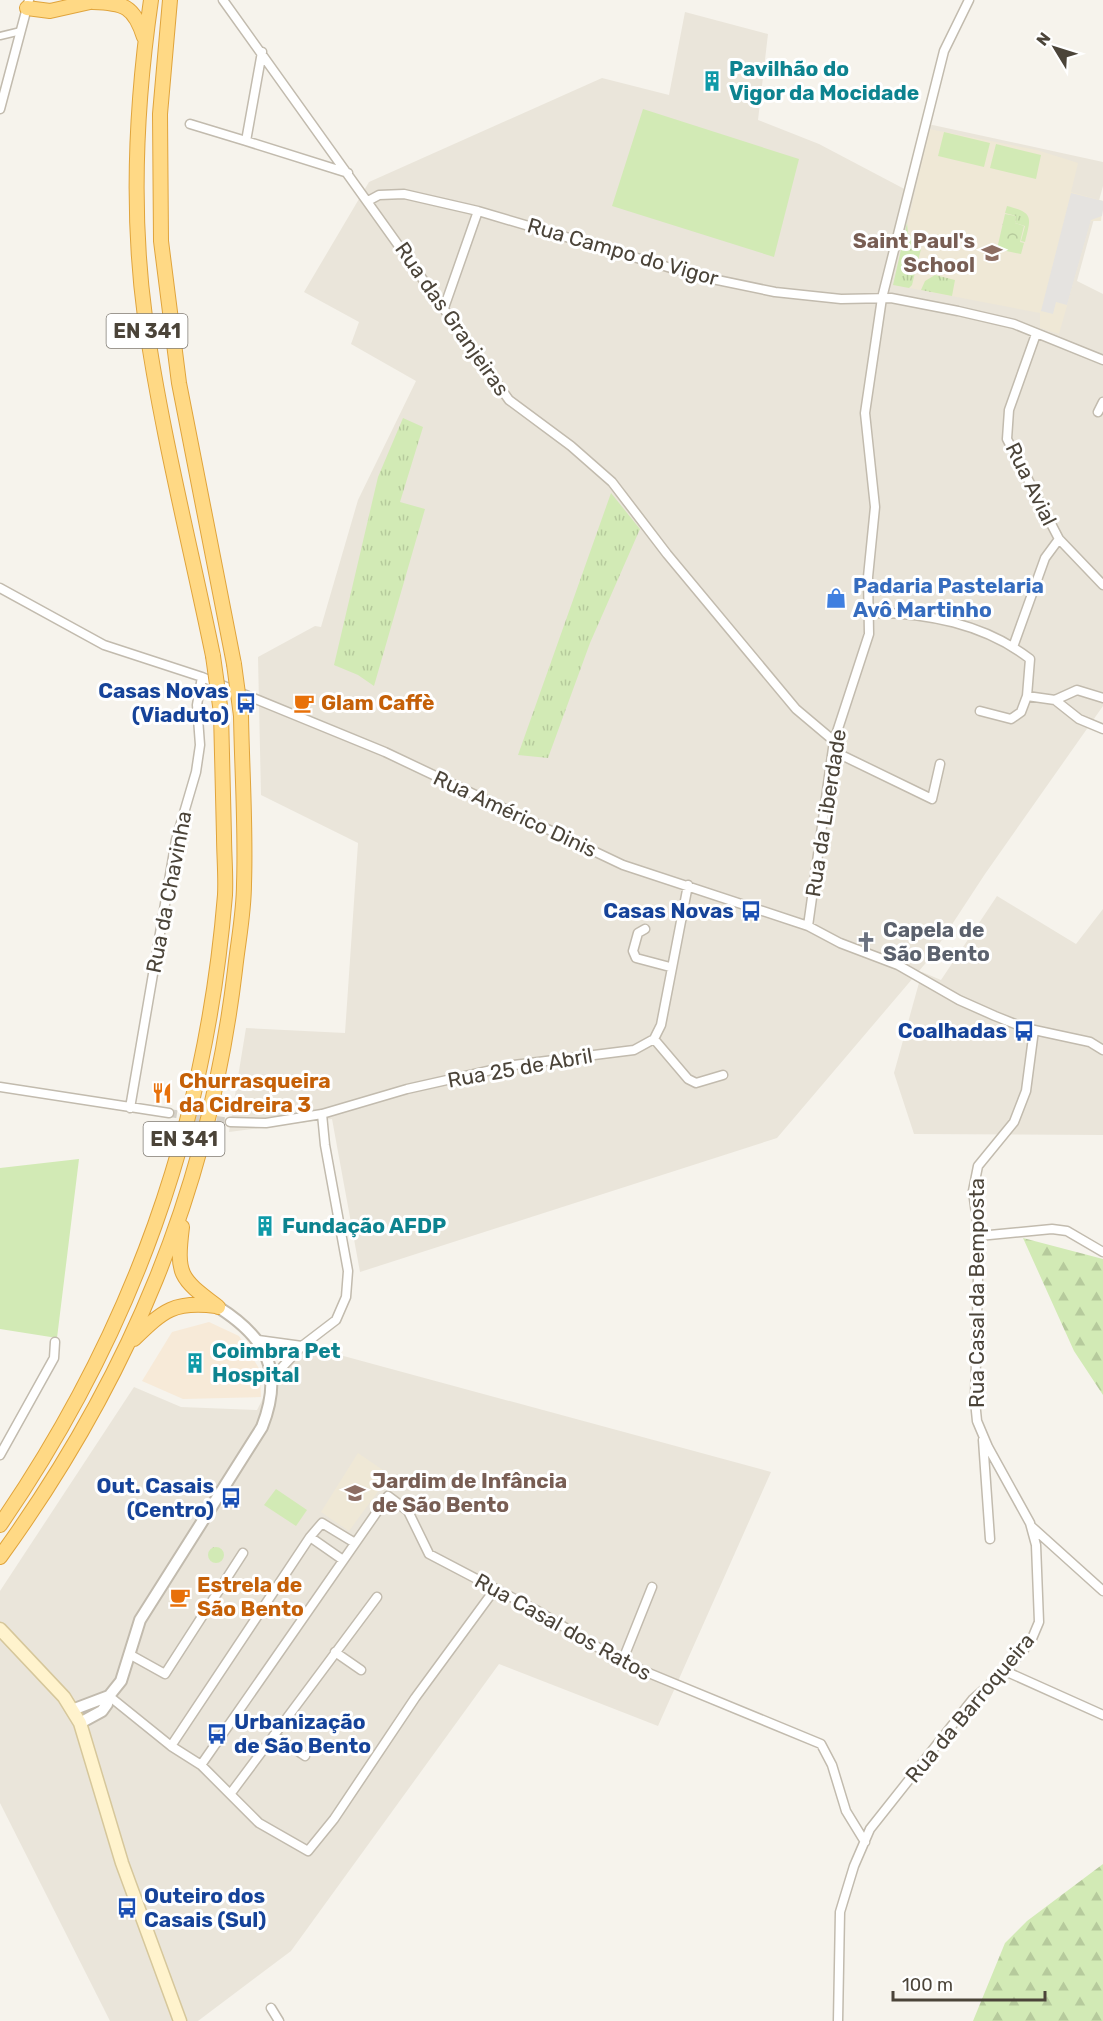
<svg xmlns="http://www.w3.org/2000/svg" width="1103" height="2021" font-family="Rubik,sans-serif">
<defs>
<pattern id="grass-tufts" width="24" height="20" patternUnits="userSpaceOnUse" patternTransform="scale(1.5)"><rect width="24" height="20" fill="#d2eab5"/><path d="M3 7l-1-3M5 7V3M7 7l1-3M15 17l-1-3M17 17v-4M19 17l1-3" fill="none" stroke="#b6ca9c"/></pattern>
<pattern id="forest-firs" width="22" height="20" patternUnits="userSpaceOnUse" patternTransform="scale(1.5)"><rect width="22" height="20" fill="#d2eab5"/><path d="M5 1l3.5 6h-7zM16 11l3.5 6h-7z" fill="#b6ca9c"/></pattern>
<pattern id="park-crowns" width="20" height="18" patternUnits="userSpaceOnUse" patternTransform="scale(1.5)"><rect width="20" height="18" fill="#d2eab5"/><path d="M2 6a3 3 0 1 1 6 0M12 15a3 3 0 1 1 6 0" fill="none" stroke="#b6ca9c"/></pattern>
</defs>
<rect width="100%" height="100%" fill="#f6f3ec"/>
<path fill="#eae5da" d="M685,12l83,22 -10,86 61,24 93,49 16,-69 175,38v24l-26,95 26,13v412l-118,168 -55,84 -153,180 -417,134 -28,-153 -103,13 17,-104 99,5 13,-190 -97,-48 -3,-138 57,-31 6,1 37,-127 58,-119 -65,-37 8,-22 -55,-30 65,-110 233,-104 67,17z
M997,896l79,48 27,-35v226l-189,-1 -20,-61 28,-101 19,8z
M292,1342l479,130 -113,254 -159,-62 -208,287 -93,70h-88l-110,-218v-212l134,-204 47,20 76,3z"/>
<path fill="#f7ead8" d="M209,1322l30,14 21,34 1,27 -78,2 -41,-18 30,-49z"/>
<path fill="#efe8d6" d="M929,129l108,21 41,13 -7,29 32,9 -2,20h-10l-32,113 -19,-6v-15l-146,-28z
M358,1453l32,22 -41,56 -28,-19z"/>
<path fill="url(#grass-tufts)" d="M1007,206c27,7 24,11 18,36l-4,-1 4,-15 -10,-3 1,-7 -11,-3z
M907,223l1,10 13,16 -9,36 -3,3 -16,-3z
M935,275l20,5 -3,16 -31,-6 4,-9z
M403,418l20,9 -23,75 25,7 -51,177 -16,-11 -24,-10 44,-188z
M611,493l29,36 -50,114 -42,115 -30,-3z"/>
<path fill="url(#forest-firs)" d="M1023,1238l80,21v136l-29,-44z
M1103,1864v157h-130l32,-78 22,-22z"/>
<path fill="url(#park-crowns)" d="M1005,214l11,2 -1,7 9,3 -4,16 4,1 -3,11 -24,-5z
M208 1555a8 8 0 1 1 16 0a8 8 0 1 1-16 0Z"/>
<path fill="#d2eab5" d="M643,109l156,50 -25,98 -162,-51z
M944,132l46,11 -6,24 -46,-11z
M996,144l45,11 -5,24 -46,-11z
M79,1159l-22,179 -57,-9v-161z
M276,1489l31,21 -11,16 -32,-21z"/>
<path fill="#e5e3e0" d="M1071,193l32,8v9l-1,6 -11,4 -24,85 -11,-3 -3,12 -12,-3z"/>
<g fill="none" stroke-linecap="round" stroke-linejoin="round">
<path stroke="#d4d0c8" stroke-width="8" stroke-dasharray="8 4" stroke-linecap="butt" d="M169,1113l61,9"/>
<g stroke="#c2bbae" stroke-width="9">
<path id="pedestrian" d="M0,36l21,-5"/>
</g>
<g stroke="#c2bbae" stroke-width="11">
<path id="minor" d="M223,0l286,400 62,46 41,36 55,72 129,155 38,32
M262,52l-16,89 102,32
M0,109l29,-109
M190,124l56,17
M368,201l11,-6 25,-1 74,17 220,65 77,16 66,7 50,-1 67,13 56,13 89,36
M444,308l34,-97
M1036,334l-27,76 -2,29 52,100 44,46
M1098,412l5,-10
M0,588l104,57 98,32 183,75 238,113 185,61 32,17 58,22 61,35 36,16 30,12 65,14 13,8
M869,613c56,-1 116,11 161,46l-3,37 28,4 22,-10 26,8
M1013,647l32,-89 14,-19
M1055,700l24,19 24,10
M980,711l31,8 10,-7 6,-16
M833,751l99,48 8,-35
M808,926l26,-185 35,-107 -1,-57 7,-70 -10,-94 17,-115 62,-247 25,-51
M645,929l-7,4 -5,18 3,7 34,9
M654,1039l34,40 8,4 27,-8
M0,1087l169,26
M130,1108l46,-268 20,-68 4,-27 -3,-40 5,-28
M230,1122l36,1 56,-9 85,-25 107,-24 120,-15 20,-11 7,-14 27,-140
M979,1236l73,-7 15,2 36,21
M258,1340l44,6
M272,1378l30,-32 34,-26 10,-23 2,-26 -23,-126 -3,-31
M983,1440l7,99
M0,1455l54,-97 1,-16
M1032,1527l71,64
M310,1537l33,23
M335,1652l26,18
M129,1654l36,20 78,-121
M622,1662l30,-75
M1005,1671l98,44
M109,1696l62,50 30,19 58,58 49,28 26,-32 81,-121 80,-109
M274,1735l31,21
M171,1746l139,-209 12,-14 33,20
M201,1765l187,-269 20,15 21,43 107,56 86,52 199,82 11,21 14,46 19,31
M231,1793l146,-196
M271,2008l8,13
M838,2021l2,-109 14,-46 16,-37 103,-130 36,-32 22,-26 8,-19 -3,-77 -6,-22 -42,-76 -11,-26 -2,-20 4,-165 -6,-45 5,-25 36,-44 12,-31 8,-61"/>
</g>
<g stroke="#c2bbae" stroke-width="14">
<path id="tertiary" d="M72,1710l37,-14
M80,1723l22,-12 5,-7 2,-8 12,-15 19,-61 122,-193c22,-56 5,-89 -44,-120"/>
</g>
<g stroke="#d6c79b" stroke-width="15">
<path id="secondary" d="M0,1629l64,68 16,26 42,140 58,158"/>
</g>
<g stroke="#e0a43c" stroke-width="16">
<path id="trunk" d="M151,0c-15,103 -20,214 -6,317 16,114 45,227 68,339
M170,0l-10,114 1,127 18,142 55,281
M93,2c31,1 41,4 51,35
M27,8l23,3 49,-11
M182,1227c-6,49 -2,51 36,80
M134,1339c30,-29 40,-38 82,-33
M0,1525c132,-192 206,-398 225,-630 1,-20 -1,-40 -1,-59 -1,-41 -2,-82 -3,-123
M0,1557c129,-178 209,-368 235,-587 3,-28 9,-57 9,-86 2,-55 -2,-112 -3,-168"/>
</g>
<use href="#pedestrian" stroke="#fff" stroke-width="6"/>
<use href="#minor" stroke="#fff" stroke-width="8"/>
<use href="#tertiary" stroke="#fff" stroke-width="10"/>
<use href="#secondary" stroke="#fff3cd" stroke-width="12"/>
<use href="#trunk" stroke="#ffd985" stroke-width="14"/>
<g stroke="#e0a43c" stroke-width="16" stroke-linecap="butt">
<path id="trunk-bridge" d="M213,656l8,57
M234,664l7,52"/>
</g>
<use href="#trunk-bridge" stroke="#ffd985" stroke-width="14"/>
</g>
<defs>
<g id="building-bare" transform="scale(1.62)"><path d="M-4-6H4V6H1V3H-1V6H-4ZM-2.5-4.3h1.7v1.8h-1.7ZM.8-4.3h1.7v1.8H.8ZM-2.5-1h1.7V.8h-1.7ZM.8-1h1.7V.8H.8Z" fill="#0f9aa8" stroke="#fff" stroke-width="2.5" paint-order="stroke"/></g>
<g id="school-bare" transform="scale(1.62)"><path d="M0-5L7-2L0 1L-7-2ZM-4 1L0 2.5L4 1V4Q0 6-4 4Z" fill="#8d6e63" stroke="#fff" stroke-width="2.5" paint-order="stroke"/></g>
<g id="shop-bare" transform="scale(1.62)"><path d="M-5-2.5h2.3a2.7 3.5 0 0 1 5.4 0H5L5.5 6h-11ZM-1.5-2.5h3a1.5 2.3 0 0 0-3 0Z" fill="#3f7fe0" stroke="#fff" stroke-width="2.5" paint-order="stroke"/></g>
<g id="bus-bare" transform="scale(1.62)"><path d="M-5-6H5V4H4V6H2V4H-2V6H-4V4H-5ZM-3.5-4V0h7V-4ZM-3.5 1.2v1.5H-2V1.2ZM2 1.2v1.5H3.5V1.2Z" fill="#1a4fb4" stroke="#fff" stroke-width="2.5" paint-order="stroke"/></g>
<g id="cafe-bare" transform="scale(1.62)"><path d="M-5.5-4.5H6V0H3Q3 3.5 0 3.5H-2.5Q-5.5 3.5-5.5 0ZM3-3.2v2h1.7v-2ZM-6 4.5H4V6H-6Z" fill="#e8710a" stroke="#fff" stroke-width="2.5" paint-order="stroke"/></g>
<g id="church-bare" transform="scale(1.62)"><path d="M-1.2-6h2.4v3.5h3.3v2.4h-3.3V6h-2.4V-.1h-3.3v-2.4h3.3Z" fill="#6b7280" stroke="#fff" stroke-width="2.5" paint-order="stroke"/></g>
<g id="restaurant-bare" transform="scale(1.62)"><path d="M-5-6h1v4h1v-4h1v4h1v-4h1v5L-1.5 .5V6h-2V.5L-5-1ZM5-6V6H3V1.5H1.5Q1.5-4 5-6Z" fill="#e8710a" stroke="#fff" stroke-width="2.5" paint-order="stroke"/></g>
</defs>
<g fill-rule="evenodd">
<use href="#building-bare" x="712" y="81"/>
<use href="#school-bare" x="992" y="253"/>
<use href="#shop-bare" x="836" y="598"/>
<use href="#bus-bare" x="246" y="703"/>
<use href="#cafe-bare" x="304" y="703"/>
<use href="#bus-bare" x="751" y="911"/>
<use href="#church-bare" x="866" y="942"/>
<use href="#bus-bare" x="1024" y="1031"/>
<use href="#restaurant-bare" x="162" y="1093"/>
<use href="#building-bare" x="265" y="1226"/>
<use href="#building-bare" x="195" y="1363"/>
<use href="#school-bare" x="355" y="1493"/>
<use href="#bus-bare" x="231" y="1498"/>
<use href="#cafe-bare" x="180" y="1597"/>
<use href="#bus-bare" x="217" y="1734"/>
<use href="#bus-bare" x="127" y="1908"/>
</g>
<g text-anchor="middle" stroke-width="6" stroke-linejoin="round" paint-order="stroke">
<g fill="#fff" stroke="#817c74" stroke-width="1.5">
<rect x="106.5" y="314" width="81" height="34" rx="4.5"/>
<rect x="143.5" y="1122" width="81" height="34" rx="4.5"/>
</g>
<g font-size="20" font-weight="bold" fill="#4b4439">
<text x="147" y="338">EN 341</text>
<text x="184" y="1146">EN 341</text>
</g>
<g font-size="21" font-weight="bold" fill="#0d838f" stroke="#fff" text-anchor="start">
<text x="729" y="76">Pavilhão do<tspan x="729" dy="24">Vigor da Mocidade</tspan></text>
<text x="282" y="1233">Fundação AFDP</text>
<text x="212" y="1358">Coimbra Pet<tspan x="212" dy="24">Hospital</tspan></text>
</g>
<g font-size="21" font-weight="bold" fill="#785e54" stroke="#fff" text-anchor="end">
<text x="975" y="248">Saint Paul's<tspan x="975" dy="24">School</tspan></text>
<text x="372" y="1488" text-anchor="start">Jardim de Infância<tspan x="372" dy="24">de São Bento</tspan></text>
</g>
<g font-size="21" fill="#4b4439" stroke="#fff">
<text transform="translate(623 252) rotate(16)" y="7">Rua Campo do Vigor</text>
<text transform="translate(452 319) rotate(55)" y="7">Rua das Granjeiras</text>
<text transform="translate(1031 484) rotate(64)" y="7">Rua Avial</text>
<text transform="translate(826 813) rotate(-81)" y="7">Rua da Liberdade</text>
<text transform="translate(515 814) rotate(25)" y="7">Rua Américo Dinis</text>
<text transform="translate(169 892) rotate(-79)" y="7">Rua da Chavinha</text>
<text transform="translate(520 1068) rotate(-10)" y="7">Rua 25 de Abril</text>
<text transform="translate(977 1293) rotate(-90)" y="7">Rua Casal da Bemposta</text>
<text transform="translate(563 1627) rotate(29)" y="7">Rua Casal dos Ratos</text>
<text transform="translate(970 1708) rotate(-50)" y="7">Rua da Barroqueira</text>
</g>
<g font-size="21" font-weight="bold" fill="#366cbe" stroke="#fff" text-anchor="start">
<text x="853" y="593">Padaria Pastelaria<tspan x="853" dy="24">Avô Martinho</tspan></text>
</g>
<g font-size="21" font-weight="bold" fill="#164399" stroke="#fff" text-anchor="end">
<text x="229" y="698">Casas Novas<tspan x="229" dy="24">(Viaduto)</tspan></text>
<text x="734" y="918">Casas Novas</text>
<text x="1007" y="1038">Coalhadas</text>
<text x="214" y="1493">Out. Casais<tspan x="214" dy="24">(Centro)</tspan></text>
<text x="234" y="1729" text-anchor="start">Urbanização<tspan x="234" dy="24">de São Bento</tspan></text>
<text x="144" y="1903" text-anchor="start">Outeiro dos<tspan x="144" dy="24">Casais (Sul)</tspan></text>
</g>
<g font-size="21" font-weight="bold" fill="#c56008" stroke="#fff" text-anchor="start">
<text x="321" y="710">Glam Caffè</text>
<text x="179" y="1088">Churrasqueira<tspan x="179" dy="24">da Cidreira 3</tspan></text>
<text x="197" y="1592">Estrela de<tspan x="197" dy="24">São Bento</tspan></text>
</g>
<g font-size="21" font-weight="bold" fill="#5b616d" stroke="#fff" text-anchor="start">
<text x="883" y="937">Capela de<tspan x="883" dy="24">São Bento</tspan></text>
</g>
</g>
<g transform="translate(1055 48) rotate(308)" stroke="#ffffff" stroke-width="4.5" paint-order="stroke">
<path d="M0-4.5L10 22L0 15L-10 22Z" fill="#4b4439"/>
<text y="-9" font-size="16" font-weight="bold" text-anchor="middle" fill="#4b4439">N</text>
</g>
<path d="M893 1991v9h152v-9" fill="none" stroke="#4b4439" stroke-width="3"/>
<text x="902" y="1991" font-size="18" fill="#4b4439" stroke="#ffffff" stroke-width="4.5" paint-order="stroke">100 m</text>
</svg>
